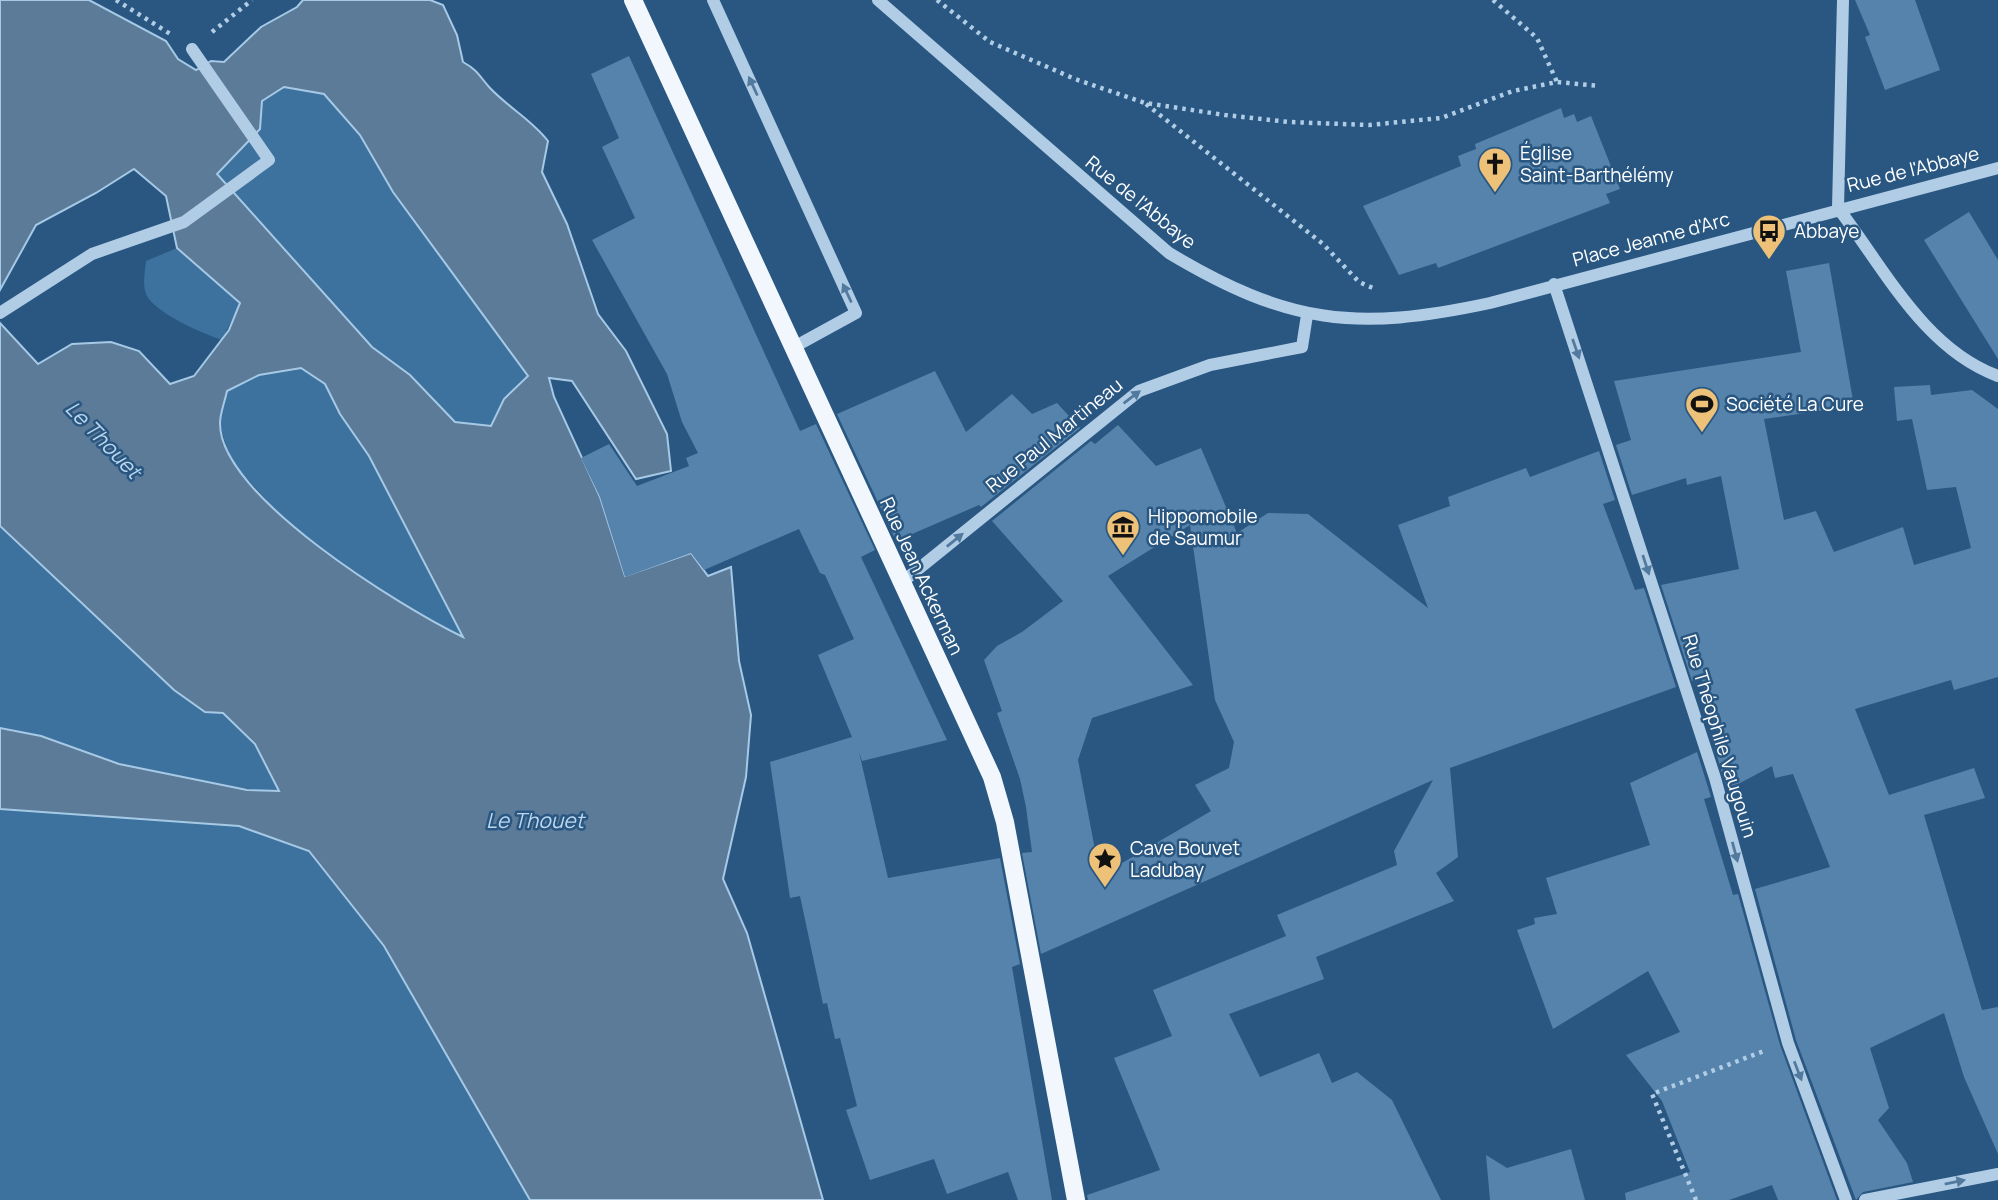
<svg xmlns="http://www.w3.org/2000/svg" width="1998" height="1200" font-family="Manrope,sans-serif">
<rect width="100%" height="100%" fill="#295781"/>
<path fill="#3d719e" d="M284,87l40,7 36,41 33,57 135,184 -24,23 -13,27 -36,-4 -45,-47 -38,-28 -155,-173 43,-45 2,-28z
M177,248l63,55 -18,37c-20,-7 -60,-24 -73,-41 -8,-10 -4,-27 -3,-38z
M301,368l24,16 15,30 29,42 95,182 -101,-57 -73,-55 -58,-64 -13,-38 8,-33 32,-16z
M0,526l174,164 31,22 18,1 32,31 24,47c-53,-2 -109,-13 -160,-27 -40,-12 -77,-28 -119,-36z
M0,809l239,17 70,25 75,95 146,254h-530z"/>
<path fill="#5b7b98" stroke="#a6c9e6" stroke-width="2" fill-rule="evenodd" d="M0,0h89l77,41 12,18 18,11 15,-9 13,1 37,-35 36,-20 6,-7h127l13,5 14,30 6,27c16,9 16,14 27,26 19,20 42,32 58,53l-6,31 25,52 31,90 28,37 41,83 4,37 -35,8 -64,-98 -23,-3 5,19 46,100 25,79 66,-23 17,23 23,-9 8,94 12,54 -5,62 -23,102 24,54 76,267h-293l-146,-254 -75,-95 -70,-25 -239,-17v-81l41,8 78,28 128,26 32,1 -24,-47 -32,-31 -18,-1 -31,-22 -174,-164v-203l38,41 34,-20 39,-2 28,9 31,33 24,-8 35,-46 11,-27 -63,-55 -11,-52 -32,-27 -38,24 -60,32 -36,65zM284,87l40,7 36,41 33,57 135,184 -24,23 -13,27 -36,-4 -45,-47 -38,-28 -155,-173 43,-45 2,-28zM301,368l24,16 15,30 29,42 94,181c-60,-29 -244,-141 -243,-214 0,-10 5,-22 7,-32l32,-16z"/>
<path fill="#5583ab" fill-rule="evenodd" d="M1855,0h60l25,70 -55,20 -20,-53 5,-2z
M629,56l171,375 16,-7 59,126 -14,7 86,183 -85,21 -3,-9 29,126 112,-20 20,106 -8,3 40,233h-34l-10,-28 -61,22 -13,-35 -64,21 -24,-70 11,-4 -17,-68 -5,1 -8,-36 -4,1 -23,-108 -10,2 -20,-136 82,-25 -34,-82 36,-16 -29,-64 -5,-2 -21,-44 -95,41 -13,-17 -66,24 -25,-80 -19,-39 28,-14 28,42 52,-20 -3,-8 12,-5 -16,-31 -15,-48 -75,-134 43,-22 -33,-71 17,-9 -28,-64z
M1561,108l3,10 10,-4 3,8 14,-6 29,73 -14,5 4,9 -172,65 -2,-5 -37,12 -36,-69 98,-40 -3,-10 18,-7 -1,-5z
M1969,212l29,48v99l-74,-119z
M1829,263l25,143 -90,13 20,101 32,-9 18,41 69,-25 11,38 57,-17 -15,-61 -29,3 -15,-71 -15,2 -3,-34 36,-2 1,10 41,-5 26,19v268l-44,13 -3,-10 -96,29 34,86 85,-27 11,30 -61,17 58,195 16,-3v147l-34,-77 -20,-64 -74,35 19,60 -11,12 29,43 6,19 -50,10 -7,8 -60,-160 -41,-151 75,-22 -37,-93 -18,4 -3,-12 -45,24 -13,-45 7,-3 -20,-65 -9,4 -31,-96 78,-16 -18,-93 -34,9 -1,-7 -54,17 -16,-50 15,-5 -17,-59 187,-29 -15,-81z
M935,371l31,61 46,-38 20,20 25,-11 23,25 -99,79 -2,-2 -83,36 -59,-127z
M1118,425l38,41 45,-18 36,85 31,-20 40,1 120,94 -30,-83 52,-19 -2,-9 78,-29 4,9 69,-26 16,49 -12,4 32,86 9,-2 32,99 -226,81 8,89 -22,16 18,28 -138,56 8,22 -95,35 31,63 59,-24 13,30 25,-11 35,28 49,100h-353l-1,-5 73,-25 -46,-112 58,-22 -19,-46 133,-54 -9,-21 120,-50 -3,-14 39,-71 -392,174 -19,-101 10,-1 -6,-45 -6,-28 -23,-66 5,-2 -18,-51 13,-14 25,-14 41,-31 -71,-80 99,-80 4,3zM1190,525l25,175 19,42 -5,26 -34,17 16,26 -111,65 -22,-116 14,-42 101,-33 -85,-109z
M1697,752l14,45 -7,2 29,96 5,-1 42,151 57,155h-59l-6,-15 -43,15h-103l-1,-7 65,-21 -28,-71 -36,-46 54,-23 -32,-61 -95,58 -36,-99 18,-6 -1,-6 23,-4 -11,-36 104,-33 -20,-62z
M1571,1149l14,51h-95l-4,-45 21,13z"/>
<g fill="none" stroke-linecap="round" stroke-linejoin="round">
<path stroke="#b1cde6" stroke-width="4.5" stroke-dasharray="3.5 5" stroke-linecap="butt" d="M116,0l56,35
M937,0l53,42 85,37 70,24 80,12 64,7 80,3 72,-7 72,-27 44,-9 43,4
M1493,0l44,38 20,44
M212,32l40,-32
M1146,104l177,140 36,38 16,7
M1696,1200l-44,-106 112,-43"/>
<path stroke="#b1cde6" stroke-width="12" d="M713,0l143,313 -62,34
M878,0l291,253c119,71 186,79 321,50l508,-135
M1838,208c46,60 86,141 160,168
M1838,208l5,-208
M1554,284l161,494 73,265 58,157
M0,313l92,-59 92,-32 85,-62 -77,-111
M901,583l238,-192 71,-26 92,-18 5,-32
M1865,1200l133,-26"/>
<path stroke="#f1f7fd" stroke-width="18" d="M633,0l359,777 13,45 71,378"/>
</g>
<defs><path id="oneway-solid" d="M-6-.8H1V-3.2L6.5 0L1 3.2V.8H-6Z" transform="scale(1.75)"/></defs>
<g fill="#527a9f">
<use href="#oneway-solid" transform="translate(753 86) rotate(-115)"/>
<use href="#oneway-solid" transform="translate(847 293) rotate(-115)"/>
<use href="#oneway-solid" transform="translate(1576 349) rotate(71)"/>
<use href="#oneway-solid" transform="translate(1132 397) rotate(-37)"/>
<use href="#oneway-solid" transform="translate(955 540) rotate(-39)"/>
<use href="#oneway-solid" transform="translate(1646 565) rotate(72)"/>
<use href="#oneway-solid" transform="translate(1735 852) rotate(75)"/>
<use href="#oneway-solid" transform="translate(1798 1071) rotate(69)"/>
<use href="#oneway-solid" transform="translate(1955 1182) rotate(-11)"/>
</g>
<defs>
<g id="church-pin" transform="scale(1.75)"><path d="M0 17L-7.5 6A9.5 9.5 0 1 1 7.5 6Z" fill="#edc178" stroke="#295781"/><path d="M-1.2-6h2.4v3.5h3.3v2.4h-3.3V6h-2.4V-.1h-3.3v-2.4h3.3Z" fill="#111"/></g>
<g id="bus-pin" transform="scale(1.75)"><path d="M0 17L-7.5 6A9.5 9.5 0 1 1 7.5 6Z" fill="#edc178" stroke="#295781"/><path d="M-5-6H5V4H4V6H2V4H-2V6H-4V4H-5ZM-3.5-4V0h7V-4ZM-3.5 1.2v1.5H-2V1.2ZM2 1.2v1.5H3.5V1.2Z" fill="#111"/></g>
<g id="stadium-pin" transform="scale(1.75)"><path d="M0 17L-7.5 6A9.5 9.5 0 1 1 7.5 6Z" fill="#edc178" stroke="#295781"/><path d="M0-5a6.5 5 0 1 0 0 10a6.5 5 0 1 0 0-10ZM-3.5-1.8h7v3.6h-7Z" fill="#111"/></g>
<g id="museum-pin" transform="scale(1.75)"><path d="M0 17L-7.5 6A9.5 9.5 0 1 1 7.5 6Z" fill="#edc178" stroke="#295781"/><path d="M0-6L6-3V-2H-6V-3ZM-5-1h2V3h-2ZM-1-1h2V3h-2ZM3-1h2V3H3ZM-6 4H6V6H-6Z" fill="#111"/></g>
<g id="sight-pin" transform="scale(1.75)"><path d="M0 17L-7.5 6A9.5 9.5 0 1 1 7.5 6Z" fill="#edc178" stroke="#295781"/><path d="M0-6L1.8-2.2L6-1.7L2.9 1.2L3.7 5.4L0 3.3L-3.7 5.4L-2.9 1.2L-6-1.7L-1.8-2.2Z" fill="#111"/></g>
</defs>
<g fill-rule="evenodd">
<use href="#church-pin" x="1495" y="164"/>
<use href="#bus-pin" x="1769" y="231"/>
<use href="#stadium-pin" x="1702" y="404"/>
<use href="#museum-pin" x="1123" y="527"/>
<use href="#sight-pin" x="1105" y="859"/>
</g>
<g text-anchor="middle" stroke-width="5" stroke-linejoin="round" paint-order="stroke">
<g font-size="19" fill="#fff" stroke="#295781" text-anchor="start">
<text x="1520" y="160">Église<tspan x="1520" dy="22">Saint-Barthélémy</tspan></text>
<text x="1794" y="238">Abbaye</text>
<text x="1726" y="411">Société La Cure</text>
<text x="1148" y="523">Hippomobile<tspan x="1148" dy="22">de Saumur</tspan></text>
<text x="1130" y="855">Cave Bouvet<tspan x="1130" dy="22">Ladubay</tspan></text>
</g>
<g font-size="19" fill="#fff" stroke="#295781">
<text transform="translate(1913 169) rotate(-14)" y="7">Rue de l'Abbaye</text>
<text transform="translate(1141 202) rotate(39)" y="7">Rue de l'Abbaye</text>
<text transform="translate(1651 239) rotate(-15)" y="7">Place Jeanne d'Arc</text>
<text transform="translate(1054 435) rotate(-39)" y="7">Rue Paul Martineau</text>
<text transform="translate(922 576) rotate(65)" y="7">Rue Jean Ackerman</text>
<text transform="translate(1720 736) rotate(73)" y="7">Rue Théophile Vaugouin</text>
</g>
<g font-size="21" font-style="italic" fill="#bcd7ed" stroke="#295781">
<text transform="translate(103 440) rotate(46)" y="7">Le Thouet</text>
<text x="535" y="828">Le Thouet</text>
</g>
</g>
</svg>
